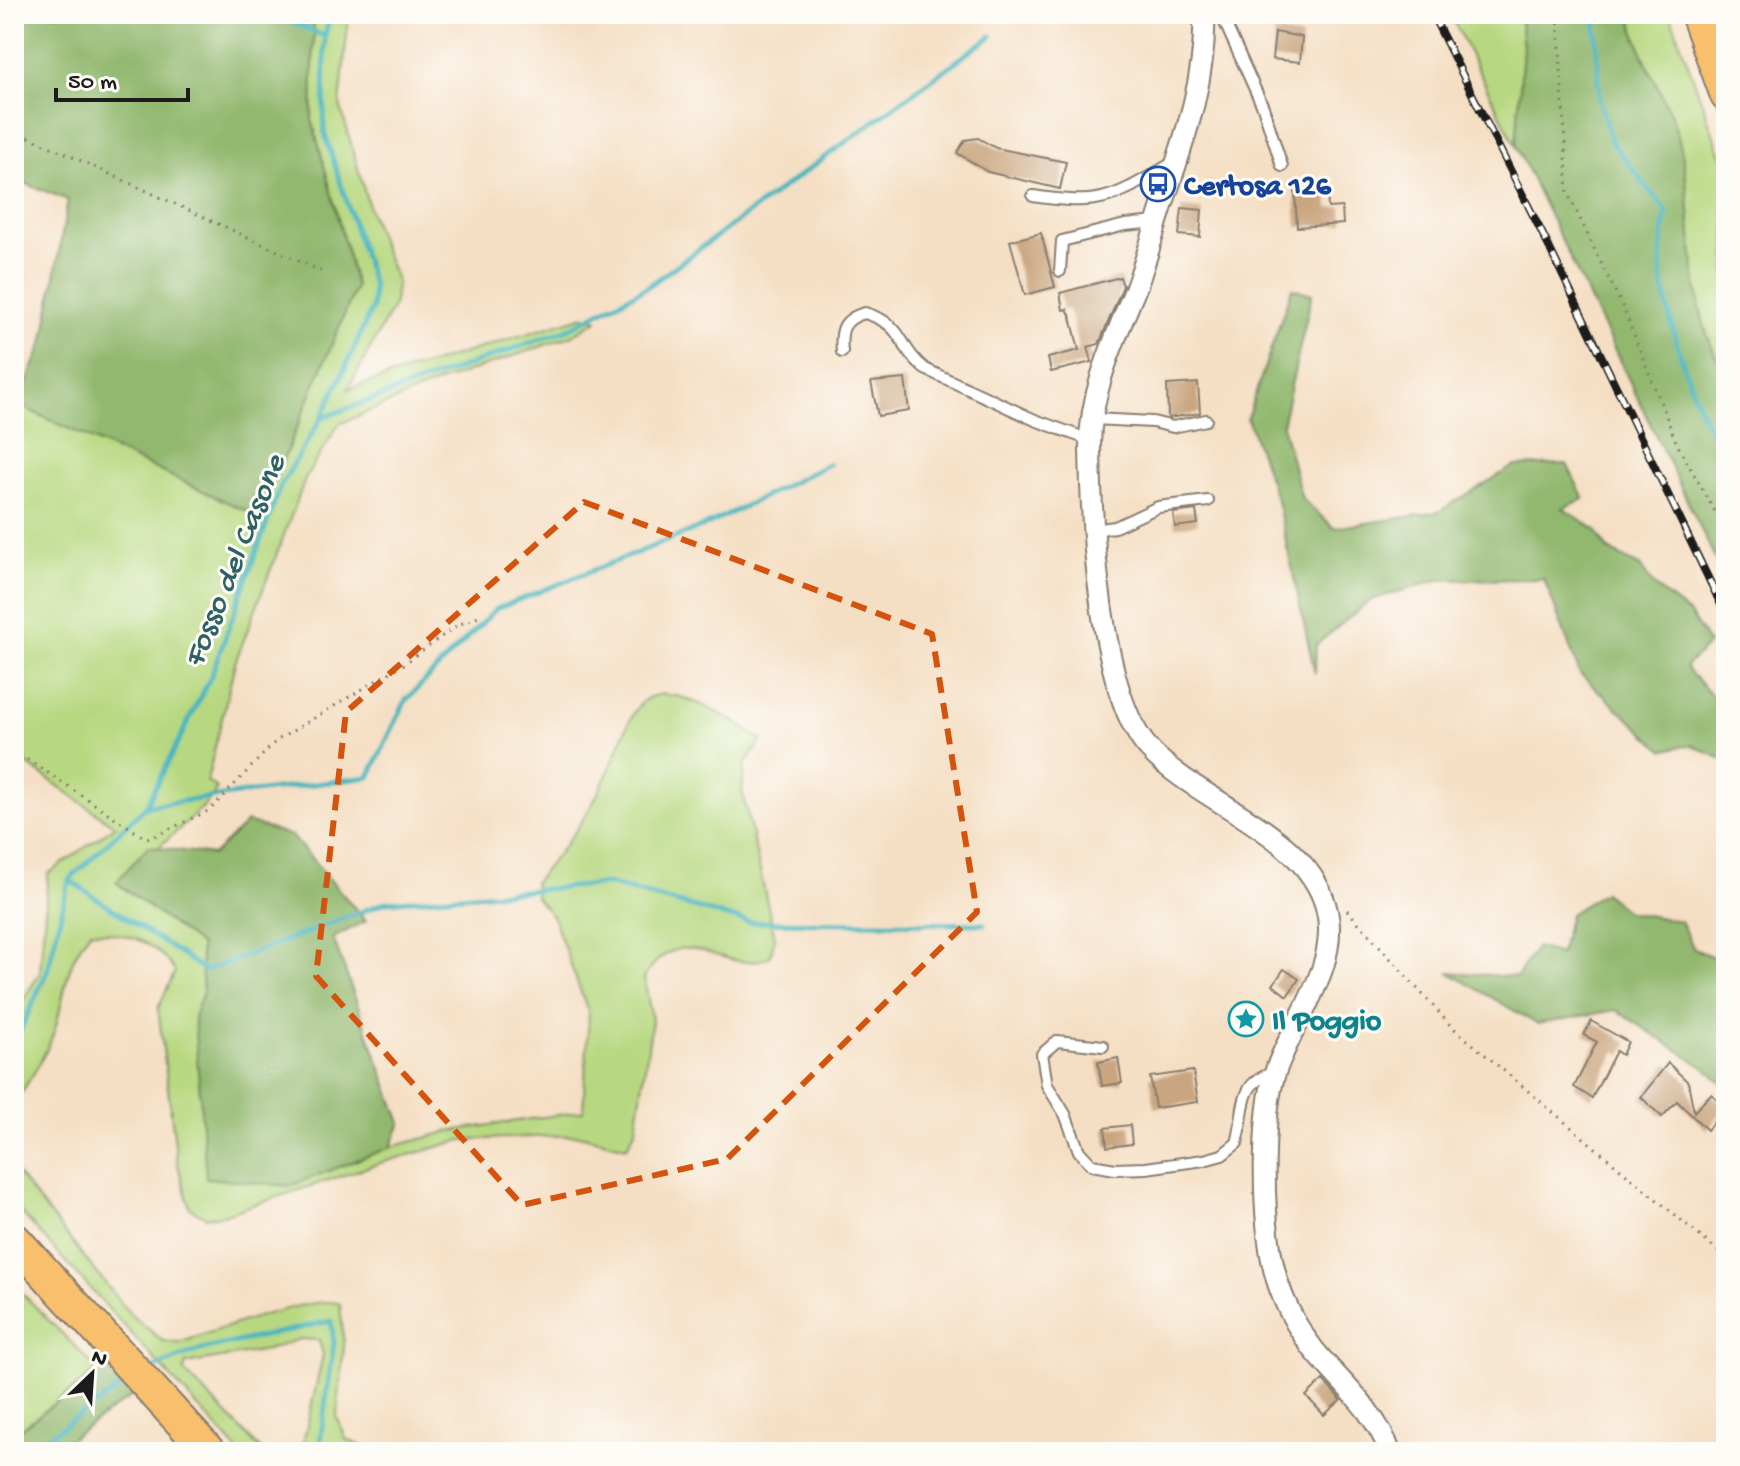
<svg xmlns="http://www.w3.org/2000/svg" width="1740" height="1466" font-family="'Gochi Hand',sans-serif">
<rect width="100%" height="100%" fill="#fdfcf7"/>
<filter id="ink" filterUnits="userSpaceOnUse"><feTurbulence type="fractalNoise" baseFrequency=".0125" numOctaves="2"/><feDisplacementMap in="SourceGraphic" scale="16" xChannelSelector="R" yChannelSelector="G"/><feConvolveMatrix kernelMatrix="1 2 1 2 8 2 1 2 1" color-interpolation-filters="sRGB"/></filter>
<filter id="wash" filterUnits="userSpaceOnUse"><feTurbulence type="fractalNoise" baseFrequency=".006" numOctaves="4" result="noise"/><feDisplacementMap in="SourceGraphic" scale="32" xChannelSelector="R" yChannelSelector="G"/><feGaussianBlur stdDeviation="1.8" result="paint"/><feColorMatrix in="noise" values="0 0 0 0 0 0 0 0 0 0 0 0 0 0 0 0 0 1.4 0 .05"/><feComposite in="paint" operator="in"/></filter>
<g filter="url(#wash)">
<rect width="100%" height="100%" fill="#f5dfc4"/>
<path fill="#b7d880" stroke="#6a7a4e" stroke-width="2" d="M314,14h35l-9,91 32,113 25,65 -4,24 -45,82 236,-73 13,4 -26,16 -132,46 -100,42 -33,53 -71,186 -28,118 10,7c-12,23 -39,40 -58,59l-11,-1 -31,37 83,62 3,47 -9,25 197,130 60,-16 132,-20 6,-97 -36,-97 -17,-20 -2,-15c46,-51 64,-82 89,-145 6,-15 12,-33 27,-40 28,-13 89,27 112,43l-17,25 -3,26 33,147 -5,18c-45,25 -86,-44 -126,22l8,42 -16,109 -9,18 -48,-12 -117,5 -85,24 -154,51 -17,2 -16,-9 -13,-47 -19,-153 17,-36c-20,-32 -48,-39 -84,-41 -24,28 -25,56 -34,91 -8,30 -26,56 -43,82v-90l26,-41 8,-99 67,-48 -101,-71v-348l4,-2 241,112 97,-230 -44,-167z
M1450,14h70l3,34 -7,98z
M1631,14h39l56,155v205c-43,-63 -29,-164 -47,-234 -10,-42 -41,-80 -48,-126z
M14,1170l116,144 33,27 16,2c31,-10 136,-50 161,-39l4,42 -7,71 9,22 29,13h-74l22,-97 -4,-15 -20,-1 -32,11 -81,14 -2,7 79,81h-24l-225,-247z
M14,1285l84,85 -84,64z"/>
<path fill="#91b86e" stroke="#566a45" stroke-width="2" d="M15,14h286l13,6 -2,100 44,167 -97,230 -241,-112 26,-65 24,-140 -54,-21z
M1520,14h111c7,46 38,84 48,126 18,70 4,171 47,234v207l-210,-435 7,-98z
M1292,288l20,6 -30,131 20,74 32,29 104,-16 76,-46 53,-2 17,35 -21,9 33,22 12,20 33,17 14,20 35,27 19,30 -24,23 41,44v50l-34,-16 -29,5 -83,-76 -36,-95 -106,1 -67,20 -55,45 -1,29 -38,-174 -30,-82z
M247,822l45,14 74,85 -33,17 68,185 -10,24 -101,39 -84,-8 -12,-161 9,-25 -3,-47 -84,-63 32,-36 65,9z
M1604,892l23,20 53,9 14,28 32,13v125l-18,-17 -92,-60 -79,14 -89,-52 69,5 19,-30 24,7 10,-40z
M107,1364l28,30 -84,58h-37v-18z"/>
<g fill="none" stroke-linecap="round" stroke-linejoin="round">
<path stroke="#45b5bd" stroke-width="5" d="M274,14l50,22
M1595,14l5,88 12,41 54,68c-2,18 -6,38 -5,56 3,45 35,154 65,186
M324,417l242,-87 81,-43 344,-251
M146,806l223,-29 37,-77 90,-91 213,-85 120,-60
M69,880l137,91 180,-69 222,-18 140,38 236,2
M14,1045l34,-76 21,-89 77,-74 65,-130 69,-189 42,-70 30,-64 20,-45 1,-23 -49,-154 1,-95 5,-22
M149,1370l47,-19 135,-30 3,22 -14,99 4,10
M25,1452l105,-71"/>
</g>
<g id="blocks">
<path fill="#caa680" d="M1275,32l27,5 -2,25 -28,-3z
M978,138l18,10 70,14 -6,27 -72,-17 -31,-19 8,-13z
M1327,190l1,18 14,-1 1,17 -46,3 -2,-35z
M1182,208l20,2 -2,27 -21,-2z
M1041,233l14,54 -30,8 -15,-54z
M1120,277l3,9 -24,58 -11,3 4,15 -41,10 -3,-14 31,-8 -8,-33 -4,-8 -4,1 -3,-17z
M905,379l4,32 -31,5 -7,-34z
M1198,383l2,30 -32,5 -1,-33z
M1196,510l2,14 -23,3 -2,-14z
M1284,969l15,10 -12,17 -14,-11z
M1591,1021l37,21 -6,13 -6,-4 -24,47 -18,-11 23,-45 -13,-7z
M1118,1058l4,25 -20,3 -4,-24z
M1668,1063l20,19 6,30 17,-18 15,13 -19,23 -30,-29 -15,16 -21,-20z
M1193,1071l5,31 -43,6 -5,-31z
M1130,1125l2,19 -25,3 -2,-19z
M1323,1380l18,20 -17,15 -18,-19z"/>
</g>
</g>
<g filter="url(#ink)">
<use href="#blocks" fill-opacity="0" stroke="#887e70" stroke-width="2"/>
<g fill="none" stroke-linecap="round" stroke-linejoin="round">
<g stroke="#887e70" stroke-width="14">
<path id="service" d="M1221,14l42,93 19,59
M1715,14l11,31
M1033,196c73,11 81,1 143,-35
M1060,271l2,-30 63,-16 32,-3
M842,352c-2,-21 0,-33 23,-39 42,13 31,33 60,56l110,51 55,20
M1093,419l60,3 20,5 33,-7
M1094,530l21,-3 43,-20 50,-6
M1103,1046l-46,-5 -15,13 5,31 18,29 14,37 13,14 23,4 31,-1 58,-8 18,-5 15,-12c9,-30 -1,-62 38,-70"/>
</g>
<g stroke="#887e70" stroke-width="24">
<path id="minor" d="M1204,14c3,66 -22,132 -43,195 -8,25 -15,51 -24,76 -21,52 -47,104 -47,161 1,73 9,248 59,303 48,53 157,83 177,158 16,58 -34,114 -51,166 -13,40 -12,125 -6,168 5,42 19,75 45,109 27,33 61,60 76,102"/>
</g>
<g stroke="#887e70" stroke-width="34">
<path id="primary" d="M1696,14l30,82"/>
</g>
<g stroke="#887e70" stroke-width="36">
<path id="trunk" d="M14,1239l195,213"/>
</g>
<path stroke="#887e70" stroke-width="3" stroke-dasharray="2 6" stroke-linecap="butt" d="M1558,14l10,180 56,116 53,134 49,87
M14,130l309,142
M14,750l131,88 8,-1 57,-27 66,-69 128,-77 52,-38 27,-12
M1347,910l104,116 275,232"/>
<use href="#service" stroke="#fff" stroke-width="10"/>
<use href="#minor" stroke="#fff" stroke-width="20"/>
<use href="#primary" stroke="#f8bf6c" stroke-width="30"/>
<use href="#trunk" stroke="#f8bf6c" stroke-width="32"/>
<g stroke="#1c1c1c" stroke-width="8">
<path id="rail" d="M1432,14l116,231 178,370"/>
</g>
<use href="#rail" stroke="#fdfcf7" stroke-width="5" stroke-dasharray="15" stroke-linecap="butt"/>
</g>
</g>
<path fill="none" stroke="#d4530e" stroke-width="6" stroke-dasharray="16 10" stroke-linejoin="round" d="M584,502l348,132 45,278 -250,247 -205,46 -206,-229 30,-264z"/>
<defs>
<g id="bus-ring" transform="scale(1.8)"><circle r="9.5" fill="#fdfcf7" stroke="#1a4fb4" stroke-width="1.5"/><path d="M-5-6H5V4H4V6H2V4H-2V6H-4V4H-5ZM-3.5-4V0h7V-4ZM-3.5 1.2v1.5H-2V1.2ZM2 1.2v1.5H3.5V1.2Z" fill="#1a4fb4"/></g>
<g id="sight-ring" transform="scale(1.8)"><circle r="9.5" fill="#fdfcf7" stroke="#0f9aa8" stroke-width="1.5"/><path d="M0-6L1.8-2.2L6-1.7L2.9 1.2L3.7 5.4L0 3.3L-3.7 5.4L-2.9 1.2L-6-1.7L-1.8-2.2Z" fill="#0f9aa8"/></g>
</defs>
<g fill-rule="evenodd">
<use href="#bus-ring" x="1158" y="184"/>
<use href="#sight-ring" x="1246" y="1019"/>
</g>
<g text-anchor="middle" stroke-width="6" stroke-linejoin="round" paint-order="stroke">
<g font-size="30" font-weight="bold" fill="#164399" stroke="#fdfcf7" text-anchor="start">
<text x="1184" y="194">Certosa 126</text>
</g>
<g font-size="30" font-weight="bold" fill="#0d838f" stroke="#fdfcf7" text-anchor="start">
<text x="1272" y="1029">Il Poggio</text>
</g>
<g font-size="32" font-style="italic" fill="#2e6164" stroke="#fdfcf7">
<text transform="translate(232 560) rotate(-68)" y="11">Fosso del Casone</text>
</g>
</g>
<rect width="1740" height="1466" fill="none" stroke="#fdfcf7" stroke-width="48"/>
<g transform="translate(92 1374) rotate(25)" stroke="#fdfcf7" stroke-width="6" paint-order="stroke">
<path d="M0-6L14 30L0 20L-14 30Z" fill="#1c1c1c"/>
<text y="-12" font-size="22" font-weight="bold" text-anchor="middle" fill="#1c1c1c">N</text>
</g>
<path d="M56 88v12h132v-12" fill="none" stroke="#1c1c1c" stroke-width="4"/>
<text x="68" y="88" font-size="24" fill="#1c1c1c" stroke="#fdfcf7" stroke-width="6" paint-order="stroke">50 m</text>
</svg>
